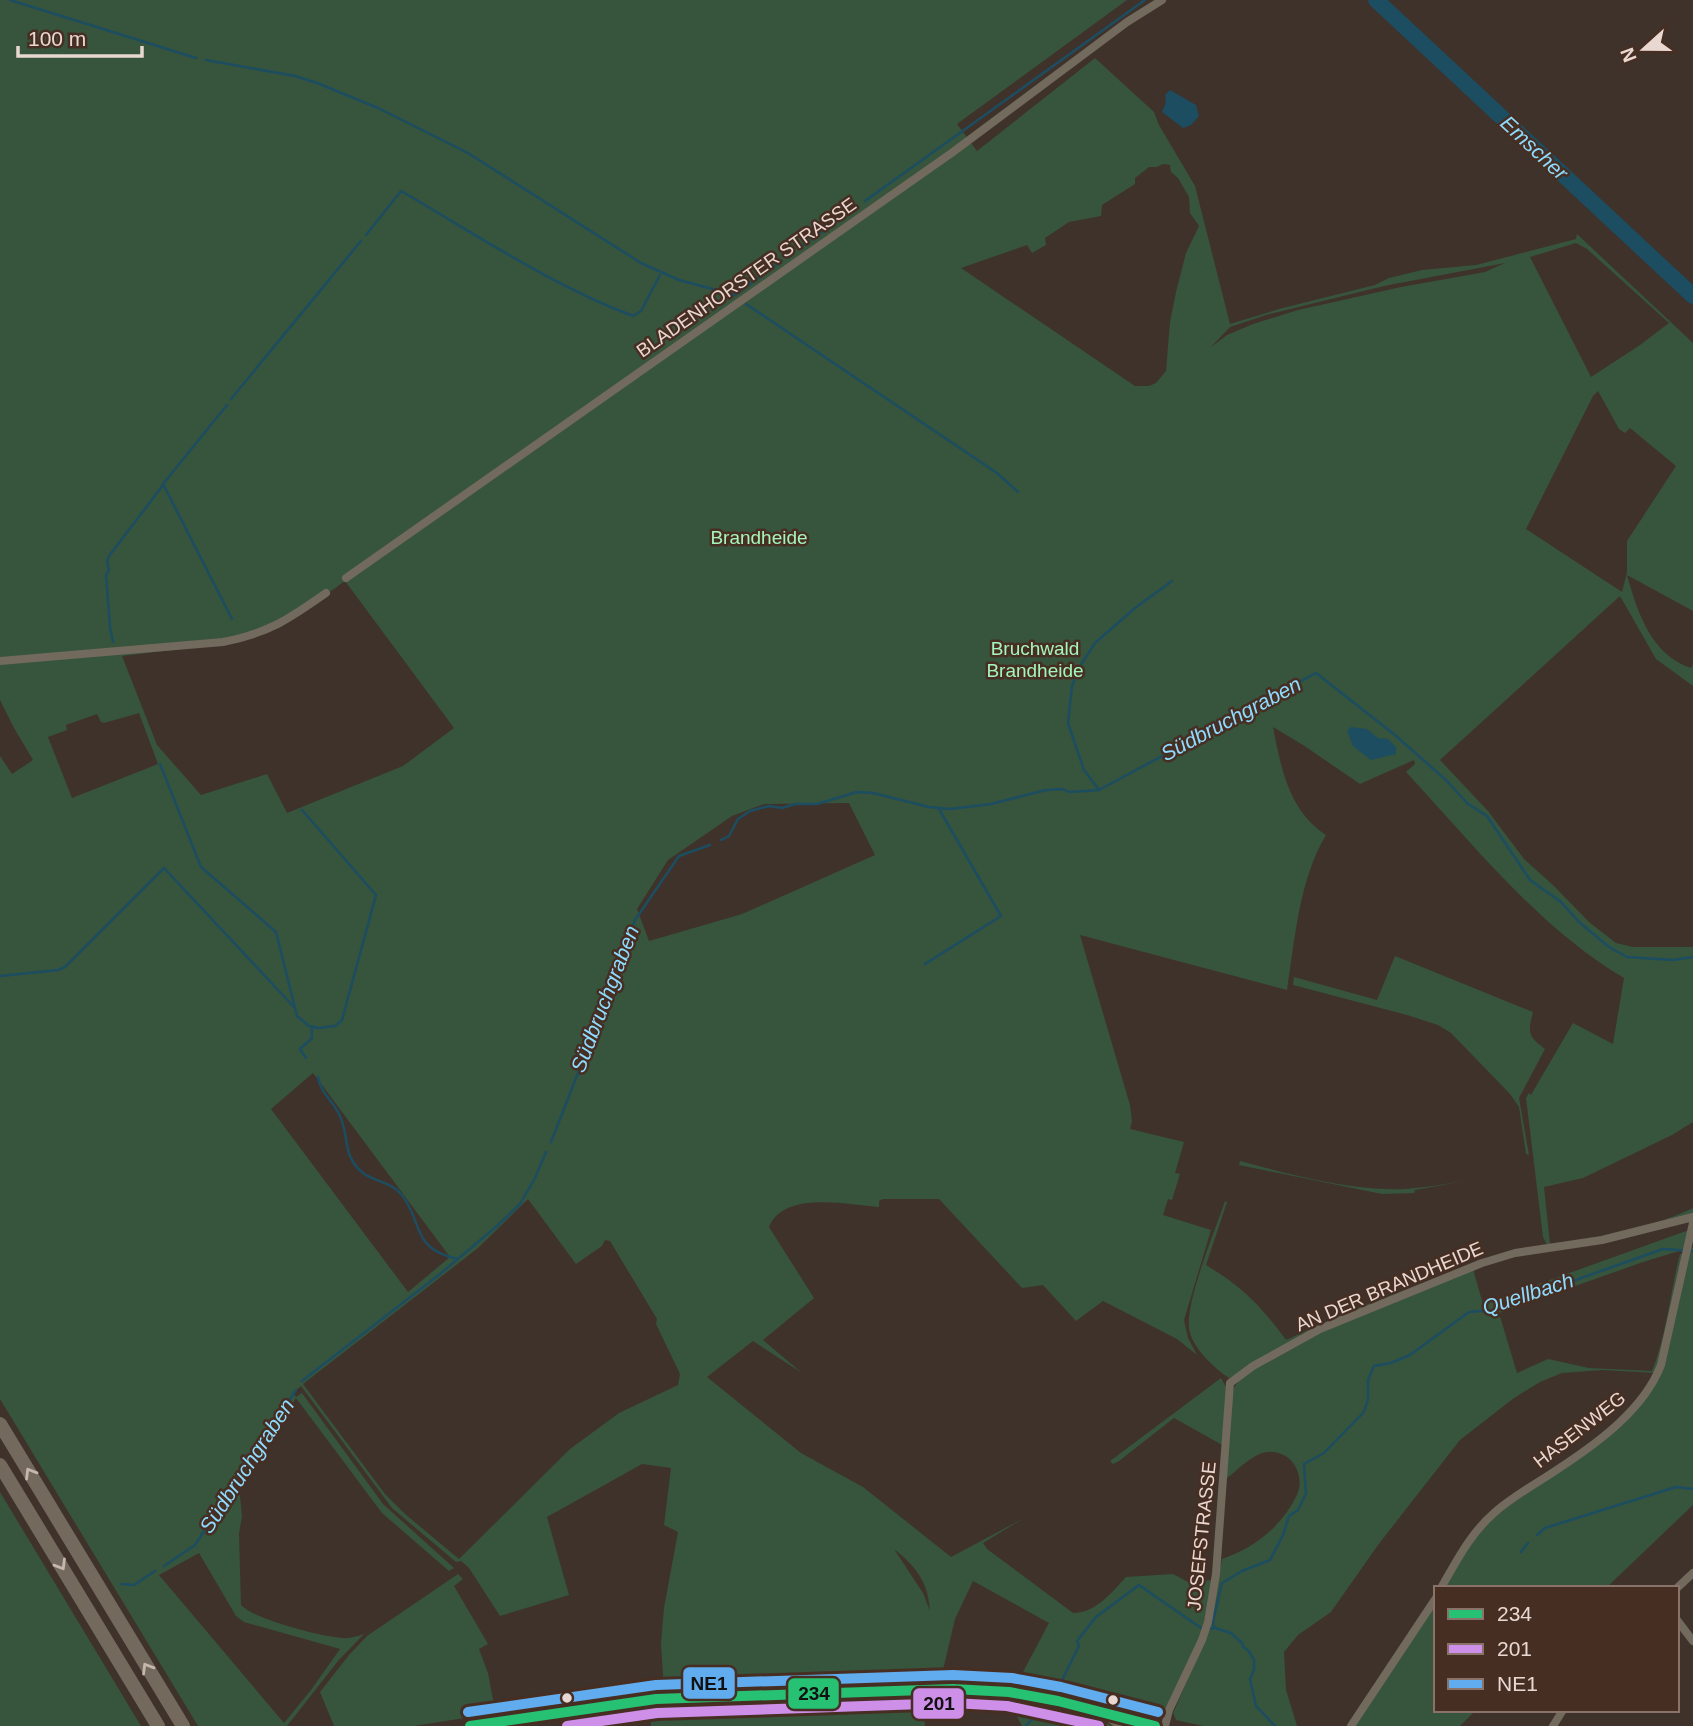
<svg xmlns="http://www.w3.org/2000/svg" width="1693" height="1726" font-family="Arial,sans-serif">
<rect width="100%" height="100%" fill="#3f322b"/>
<path fill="#37543d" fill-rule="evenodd" d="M0,0h1127l-170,124 20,27 118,-93 59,54 5,13 36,61 35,138 49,-15 96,-24 14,-7 33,-8 54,-5 100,-26 1,-5 116,109v268l-66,-36c10,36 24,80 64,93l2,-4v22l-37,-27 -36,-63 -180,164 48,51 36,48 30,27 35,36 27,21 17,4h60v175l-21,13 -89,43 -39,9 6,57c47,-6 100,-15 143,-36v7l-94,23 -52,7 -4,-8 -17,-139 3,-5 2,2 42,-72 40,21 11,-66c-86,-51 -151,-134 -218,-206l9,-8 -1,-4 -54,24 -57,-39 -30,-18c8,41 16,84 53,108 -27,45 -31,104 -39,155l-207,-55 50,170 2,16 -2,8 54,13 -9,31 5,1 -8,26 -4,-1 -5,16 48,15 -27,90 4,18 9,17 -20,-16 -74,-38 -27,20 -33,-36 -21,3 -83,-89h-56l-4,2v6c-31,-2 -95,-17 -110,20l45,71 -51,42 39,33 -49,-32 -46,36 94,76 62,34 88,70 73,-39 -41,25 4,6 86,64c23,0 39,-21 53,-36l47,-3 15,8 25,-2 -13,60 -38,76h-4l-97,-24 -45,-7 33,-62 -76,-42 -18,38 -12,51 -8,14 -221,4 -50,3 -3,-48 3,-35 14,-76 -14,-7 7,-57 -29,-4 -95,53 22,78 -69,21 -31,-48 -8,-7 -5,1 -64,-54 -91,-122 -8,7 3,4 6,-4 81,111 71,64 -5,3 -67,-58 -86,-115 -23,40 -10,9 -22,32 -2,7 3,30 -3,18 2,71c12,14 81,32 101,33 8,1 15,-2 22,-4l-26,27 -51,65h-89l-198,-327v-643l12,18 21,-14 -19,-32 -14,-28zM1163,164l7,1 1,7 7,6 11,19 1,16 9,13 -13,27 -10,39 -6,30 -4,49 -10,12 -7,3h-14l-174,-118 66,-23 5,8 14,-8 -1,-7 24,-16 32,-6 1,-11 33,-21v-6l14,-11h8zM1576,243l11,6 82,74 -29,22 -49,32 -61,-120zM1505,263l-20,9 -84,15 -103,23 -45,14 -26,11 -16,12 19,-20 36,-12 118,-29zM1598,391l21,38 6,4 5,-5 46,38 -49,75v31l-5,20 -96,-63 67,-133zM345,581l109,147 -51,38 -116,47 -20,-39 -66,21 -44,-50 -35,-89 59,-7 102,-24zM139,713l19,51 -86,34 -24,-61 19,-7 -1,-5 31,-11 4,8 3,1zM849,803l26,52 -133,59 -93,27 -12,-32 31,-49 64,-44 32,-12zM313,1073l137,184 -42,35 -137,-183zM528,1199l48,65 26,-18 3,-6 5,1 47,78 -1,5 24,50 -2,11 -59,28 -49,36 -111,110 -54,-45 -20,-20 -82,-110 175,-136zM894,1549c22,18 34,32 36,62l-7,-18zM199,1553l37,63 8,6 96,27 -29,41 -27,33 -125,-148z
M1395,956l138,56c-5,20 -6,24 12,37l-26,49 10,57 -3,-1 -7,-47 -9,-13 -59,-61 -13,-8 -31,-10 -114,-30 1,-8 83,23z
M1240,1161c51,14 114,31 166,28 25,-2 51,-7 75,-11l-66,12 -1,3 -32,1 -143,-29z
M1225,1201l2,1 -21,63c38,23 54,40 80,75l64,-29 81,-31 -86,35 -116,63c-15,-10 -34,-28 -39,-45 -8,-25 26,-104 35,-132z
M1689,1230v18l-46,14 -144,51 18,60 31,-14 41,9 63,3c15,-37 18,-79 28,-117h5l-29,119 -53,-3 -41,3 -22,9 -26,16 -54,42 -82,105 -47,67 -33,23 -14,17 2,38 11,36h-94l-27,-6 -3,-7 33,-75 16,-79c32,-11 58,-31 74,-62 12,-24 -8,-51 -34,-44 -12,4 -26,18 -36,26 1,-17 2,-81 8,-91 15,-34 197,-102 239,-119l10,35z
M1691,1247l2,1v257l-87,83h-162l19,-35 31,-38 57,-38 99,-85z
M1221,1378l5,9 -2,59 -50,-28 -55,43 -6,3 -3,-3z
M0,1492l141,234h-141z
M458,1574l5,5 -9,7 34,58 -9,5 9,24 7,37h-6l1,4 -76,12h-80l-14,-34 29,-37 18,-19z
M1436,1602v108h40l-16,16h-106z
M1005,1697l51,7v9l35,13h-69l-7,-13 -10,-7z
M923,1700l2,26h-274l-1,-17z
M1059,1705l54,21h-13l-41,-19z"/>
<path fill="#1c4d61" d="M1170,90l26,15 3,11 -8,9 -8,3 -21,-16 4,-10 -1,-7z
M1351,727l16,2 11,9 10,1 8,8v7l-25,6 -18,-14 -6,-15z"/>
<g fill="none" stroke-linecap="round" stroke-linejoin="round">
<path stroke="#1c4d61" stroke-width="2.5" d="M10,0l186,58
M206,60l89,16 22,7 61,25 90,45 173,110 38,17 56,15 47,-34
M865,201l280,-201
M366,235l35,-44c76,44 150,94 232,125l8,-5 19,-36
M803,245l54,-38
M746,304l251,169 21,19
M231,399l130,-158
M227,405l-64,79 69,135
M113,642l-3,-15 -4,-52 3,-5 -2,-8 2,-6 54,-71
M160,764l41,103 75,65 21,84 12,10 10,2 16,-2 7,-6 34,-125 -74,-85
M1099,790l-15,-20 -16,-47 4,-37 10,-23 13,-20 40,-35 37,-27
M721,840l8,-4 9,-17 12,-8 19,-5 13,2 13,-4h22l40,-12 16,1 56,14 21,2 41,-5 55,-14 17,-1 6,3 30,-2 217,-117 79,62 52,46 21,23 19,12 43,64 31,22 18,20 30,25 18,10 46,3 20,-3
M925,964l76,-48 -62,-107
M0,976l58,-6 7,-3 99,-99 130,139
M306,1058l-6,-9 12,-11v-11
M318,1077c2,15 15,24 21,37 11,21 2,41 24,59 12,9 28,9 38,21 23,28 9,55 57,65
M551,1142l50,-128 34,-94 44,-64 31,-11
M302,1381l138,-107 57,-48 23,-22 15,-26 11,-26
M1537,1535l8,-7 131,-41 17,2
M1521,1552l7,-9
M164,1566l31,-21 101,-155
M121,1584l13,1 21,-14
M1215,1628l16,5 12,11v3l5,3 6,10v10l-4,9 6,27 19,20
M1209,1629l5,-1 -1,-7 9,-38 20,-12 28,-11 13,-25 6,-19 9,-6 8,-16 -2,-30 20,-11 40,-41 4,-13v-19l6,-14 17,-3 19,-8 59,-43 22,-2 172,-61 30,2
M1057,1690l22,-44 -2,-5 19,-24 43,-32 62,43
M1026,1726l5,-6 14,-6 1,-6"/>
<path stroke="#1c4d61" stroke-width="16" d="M1376,0l317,296"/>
<path stroke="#726a5c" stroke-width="8" d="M346,578l607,-426 174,-130 35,-22
M0,661l223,-19c46,-9 66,-23 103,-49
M1441,1588c16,-28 29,-54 53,-75 20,-18 44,-30 67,-46 38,-25 83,-58 100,-102l32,-142
M1677,1588l16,-15
M1677,1620l16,21
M1165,1726l4,-16 33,-70 6,-18 8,-48 14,-191 23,-17 67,-37 162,-66 33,-10 87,-13 91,-23
M1351,1726l85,-128
M1553,1726l10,-16"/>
<path stroke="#726a5c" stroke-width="10" d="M470,1726l186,-27 297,-10 56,3 49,9 93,24"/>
<path stroke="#756c5b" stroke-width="10" d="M1101,1711l21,15
M1151,1726h4"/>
<path stroke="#73695c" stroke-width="14" d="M0,1424l183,302
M0,1465l158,261"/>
<g stroke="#472e23" stroke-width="16">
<path id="bus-1" d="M470,1726l186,-27 297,-10 56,3 49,9 97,25"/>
</g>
<g stroke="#472e23" stroke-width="16">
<path id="bus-2" d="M567,1726l90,-13 296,-10 54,3 92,20"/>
</g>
<g stroke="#472e23" stroke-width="16">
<path id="bus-3" d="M468,1712l188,-27 297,-10 59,3 49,9 97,25"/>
</g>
<use href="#bus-1" stroke="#26c172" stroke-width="10"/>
<use href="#bus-2" stroke="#ce8fe9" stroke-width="10"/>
<use href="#bus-3" stroke="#60acee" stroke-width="10"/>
</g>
<defs><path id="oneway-chevron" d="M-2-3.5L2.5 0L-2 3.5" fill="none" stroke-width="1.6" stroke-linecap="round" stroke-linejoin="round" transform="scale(1.75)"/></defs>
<g stroke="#c6b7ae">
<use href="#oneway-chevron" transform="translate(30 1473) rotate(-121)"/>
<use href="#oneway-chevron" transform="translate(61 1565) rotate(59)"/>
<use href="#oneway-chevron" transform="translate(147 1668) rotate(-121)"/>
</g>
<g fill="#e9d8d1" stroke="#472e23" stroke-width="2.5">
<circle cx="567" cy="1698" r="6"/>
<circle cx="1113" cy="1700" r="6"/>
</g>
<g text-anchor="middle" stroke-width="5" stroke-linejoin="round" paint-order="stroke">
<g font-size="19" fill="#e9d8d1" stroke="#472e23">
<text transform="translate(746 277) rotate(-35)" y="7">BLADENHORSTER STRASSE</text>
<text transform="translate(1389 1286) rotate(-23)" y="7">AN DER BRANDHEIDE</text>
<text transform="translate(1579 1429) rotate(-38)" y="7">HASENWEG</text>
<text transform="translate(1201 1536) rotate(-84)" y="7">JOSEFSTRASSE</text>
</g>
<g font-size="19" fill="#a3f6bb" stroke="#472e23">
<text x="759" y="544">Brandheide</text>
<text x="1035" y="655">Bruchwald<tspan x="1035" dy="22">Brandheide</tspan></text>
</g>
<g font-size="21" font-style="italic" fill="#8ddcff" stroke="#472e23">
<text transform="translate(1534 148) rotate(43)" y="7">Emscher</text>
<text transform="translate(1231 719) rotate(-28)" y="7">Südbruchgraben</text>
<text transform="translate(605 999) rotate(-69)" y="7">Südbruchgraben</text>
<text transform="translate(1528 1294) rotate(-18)" y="7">Quellbach</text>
<text transform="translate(247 1466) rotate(-57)" y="7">Südbruchgraben</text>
</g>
</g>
<g stroke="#472e23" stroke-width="2.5">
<rect x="682" y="1666" width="54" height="34" rx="7" fill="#60acee"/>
<rect x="787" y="1677" width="53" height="33" rx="7" fill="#26c172"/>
<rect x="912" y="1687" width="53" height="33" rx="7" fill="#ce8fe9"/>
</g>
<g font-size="19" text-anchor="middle" font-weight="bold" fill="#111">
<text x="709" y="1690">NE1</text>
<text x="814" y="1700">234</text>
<text x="939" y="1710">201</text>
</g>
<rect x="1434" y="1586" width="245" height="126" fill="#472e23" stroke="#887269" stroke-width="2"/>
<rect x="1448" y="1609" width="35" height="10" fill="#26c172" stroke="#887269" stroke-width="2"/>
<text x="1497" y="1621" font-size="21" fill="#e9d8d1">234</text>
<rect x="1448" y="1644" width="35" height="10" fill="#ce8fe9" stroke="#887269" stroke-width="2"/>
<text x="1497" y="1656" font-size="21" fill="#e9d8d1">201</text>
<rect x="1448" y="1679" width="35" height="10" fill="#60acee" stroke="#887269" stroke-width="2"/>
<text x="1497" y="1691" font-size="21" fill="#e9d8d1">NE1</text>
<g transform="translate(1644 49) rotate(249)" stroke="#472e23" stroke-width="5" paint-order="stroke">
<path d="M0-5L12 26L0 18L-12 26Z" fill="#e9d8d1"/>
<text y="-10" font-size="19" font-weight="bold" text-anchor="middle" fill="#e9d8d1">N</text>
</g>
<path d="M18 46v10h124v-10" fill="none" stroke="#e9d8d1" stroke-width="3.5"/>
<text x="28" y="46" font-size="21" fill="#e9d8d1" stroke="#472e23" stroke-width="5" paint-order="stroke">100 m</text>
</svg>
